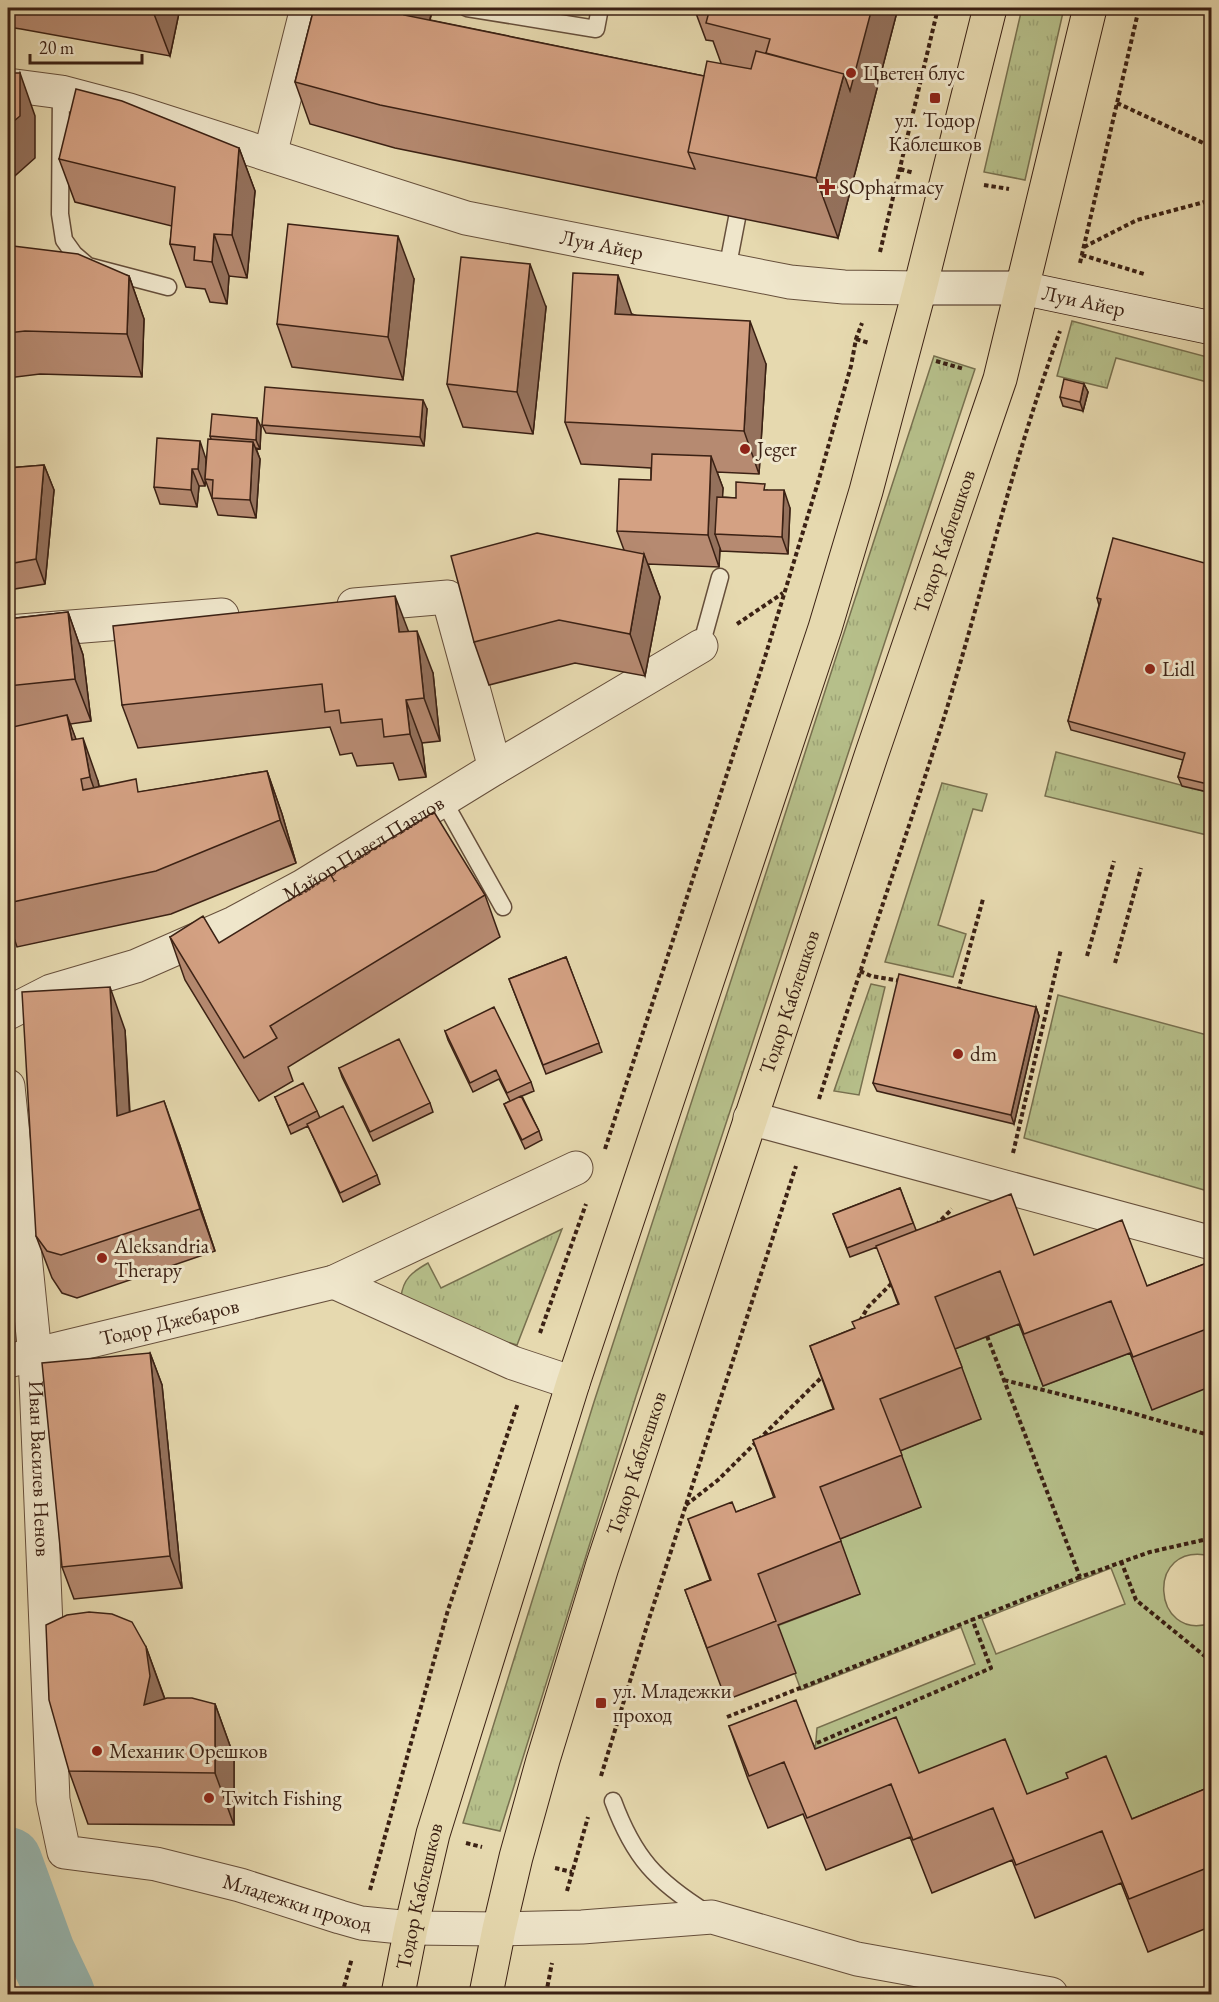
<svg xmlns="http://www.w3.org/2000/svg" width="1219" height="2002" font-family="'EB Garamond',serif">
<defs>
<pattern id="grass-tufts" width="24" height="20" patternUnits="userSpaceOnUse" patternTransform="scale(1.5)"><rect width="24" height="20" fill="#b6bf8a"/><path d="M3 7l-1-3M5 7V3M7 7l1-3M15 17l-1-3M17 17v-4M19 17l1-3" fill="none" stroke="#9da476"/></pattern>
</defs>
<rect width="100%" height="100%" fill="#e6d9af"/>
<filter id="stains"><feTurbulence type="fractalNoise" baseFrequency=".00333" numOctaves="4"/><feColorMatrix values="0 0 0 0 .2 0 0 0 0 .09 0 0 0 0 .02 0 0 0 .5 -.17"/></filter>
<radialGradient id="worn" r=".72"><stop offset=".6" stop-color="#630" stop-opacity="0"/><stop offset="1" stop-color="#630" stop-opacity=".3"/></radialGradient>
<path fill="url(#grass-tufts)" stroke="#78704f" stroke-width="1.5" d="M1022,8h42l-39,172 -41,-8z
M1072,321l139,37v25l-95,-25 -9,30 -50,-12z
M934,356l41,13 -339,1027 -136,435 -37,-8 131,-421z
M1056,752l155,41v43l-166,-40z
M942,783l45,11 -5,17 -9,-2 -35,116 28,9 -13,43 -68,-15z
M871,984l14,3 -26,108 -25,-4z
M1058,995l153,41v156l-187,-54z
M562,1229l-45,116 -102,-30 -14,-18c2,-18 11,-25 27,-34l13,25z"/>
<path fill="#b6bf8a" stroke="#78704f" stroke-width="1.5" fill-rule="evenodd" d="M1019,1324l24,62 87,-33 22,56 59,-23v170c-67,-16 -59,87 0,67v223l-273,-21 -123,-73 2,-24 158,-64 -14,-37 -160,63 -24,-64 83,-32 -21,-55 82,-32 -22,-56 82,-32 -27,-70zM1111,1568l14,36 -129,50 -14,-35z"/>
<g fill="none" stroke-linecap="round" stroke-linejoin="round">
<path stroke="#99b9b3" stroke-width="68" d="M8,1861l33,91 20,42"/>
<g stroke="#664f3b" stroke-width="19">
<path id="service" d="M467,8l129,21 4,-21
M61,92l-1,122 4,26 10,14 14,12 80,21
M727,270l10,-52
M701,646l19,-69
M443,800l60,107
M613,1801c21,57 43,80 94,112"/>
</g>
<g stroke="#664f3b" stroke-width="35">
<g id="minor">
<path id="s1" d="M8,85l53,7 68,18 337,108 324,64 54,5 76,1"/>
<path d="M270,155l37,-147"/>
<path d="M354,605l94,-8 47,171"/>
<path d="M8,632l214,-17"/>
<path id="s2" d="M8,1013l43,-22 85,-25 98,-43 69,-37 192,-118 206,-122"/>
<path id="s3" d="M8,1086l27,269 18,445 11,52 92,12 84,21 100,32 21,6 50,5 88,1 83,-2 130,-10 145,42 194,35"/>
<path d="M750,1118l462,125"/>
<path d="M334,1282l179,81 60,20"/>
<path id="s4" d="M8,1361l326,-79 242,-114"/>
</g>
</g>
<g stroke="#3b2114" stroke-width="35">
<g id="secondary">
<path id="s5" d="M920,288h102l190,40"/>
</g>
</g>
<g stroke="#3b2114" stroke-width="35">
<g id="primary">
<path id="s6" d="M398,1994l13,-66 22,-94 140,-451 252,-755 41,-137 54,-203 70,-280"/>
<path id="s7" d="M486,1994l13,-65 17,-72 27,-97 59,-193 269,-811 129,-377 90,-371"/>
</g>
</g>
<path stroke="#3b2114" stroke-width="4" stroke-dasharray="4.5 3" stroke-linecap="butt" d="M1117,103l95,44
M900,169l14,4
M984,185l25,4
M1084,247l53,-27 75,-20
M880,252l58,-244
M1082,255l62,19
M1080,263l59,-255
M856,339l13,4
M936,361l28,8
M737,624l46,-31
M1087,956l27,-95
M1115,963l26,-95
M860,971l11,5 29,5
M958,991l25,-92
M819,1099c41,-131 87,-260 128,-391 38,-126 68,-254 113,-377
M605,1149l160,-492 54,-178 32,-113 5,-27 6,-16
M1013,1153l48,-204
M936,1225l16,-16
M860,1321l8,-14 26,-26
M540,1333l46,-129
M987,1336l93,241 70,-25 62,-14
M1004,1380l118,30 90,26
M686,1505l32,-25 107,-106
M1121,1561l15,39 76,62
M727,1717l353,-140
M810,1746l181,-78 -19,-49
M601,1776l48,-157 147,-453
M466,1843l16,4
M555,1868l17,4
M370,1890l78,-280 70,-207
M567,1891l21,-74
M342,1994l10,-36
M546,1994l6,-31"/>
<use href="#service" stroke="#efe6cb" stroke-width="16"/>
<use href="#minor" stroke="#efe6cb" stroke-width="33"/>
<use href="#secondary" stroke="#efe6cb" stroke-width="33"/>
<use href="#primary" stroke="#e6d9af" stroke-width="33"/>
</g>
<path fill="#b68a71" stroke="#3b2114" stroke-width="1.5" d="M8,8h172l-10,48 -149,-27 -13,-2z
M314,8h119l-3,12 274,56 17,-13 -8,-22 -7,-1 -12,-32h204l-60,230 -443,-90 -85,-24 -15,-42z
M239,148l16,43 -8,87 -18,-2 -2,28 -17,-2 -5,-13 -19,-2 -16,-43 2,-18 -97,-24 -16,-43z
M8,247l121,29 15,43 -2,58 -102,-3 -32,4z
M414,279l-11,101 -111,-13 -15,-43z
M546,307l-13,127 -70,-7 -16,-43z
M632,314l134,50 -7,110 -42,-2 6,16 -1,9 14,1 31,-8 23,18 -2,46 -67,-3 -1,-3 -1,19 -71,-3 12,33 -15,79 -70,-13 -86,22 -15,-43 150,-92 -7,-19 34,-51v-12l-70,-4 -16,-42z
M1084,384l4,8 -5,19 -20,-5 -3,-9z
M427,409l-3,37 -158,-13 -4,-8z
M261,427l-1,22 -4,-1 4,11 -4,59 -38,-3 -13,-36v7h-6l-2,21 -37,-3 -6,-17 52,-28 5,-20 -1,-3z
M44,465l10,25 -9,94 -37,6v-122z
M1212,565v228l-30,-7 -4,-9 5,-17 -112,-30 -3,-9 31,-116 -2,-7z
M68,612l15,43 8,66 -21,3 6,16 22,41 1,5 41,6 127,-21 15,43 14,49 -125,51 -154,33 -9,-27v-301z
M408,632l25,41 7,68 -18,2 4,34 -27,3 -6,-17 -36,3 -5,-13 -12,2 -10,-28 -192,21 -16,-43z
M485,895l15,42 -212,130 5,14 -34,20 -74,-121 -15,-43 49,6z
M566,957l36,95 -56,22 -37,-95z
M1036,1007l3,9 -25,108 -137,-33 -4,-8z
M125,1030l5,82 49,31 36,108 -138,47 -15,-5 -10,-15 -16,-42z
M445,1031l86,51 3,9 -12,5 17,35 3,9 -17,9 -17,-36 -4,-9 6,-3 -11,-22 -26,13 -25,-52z
M339,1068l91,35 3,9 -60,29 -31,-64z
M275,1097l42,14 3,7 57,57 3,9 -37,18 -35,-76 -17,8z
M900,1188l16,42 118,25 113,31 65,-25v125l-60,24 -22,-57 -87,33 -24,-62 -64,25 26,70 -81,32 21,56 -81,32 20,55 -82,31 18,48 -70,27 -41,-110 25,-10 -22,-61 48,-7 38,-14 -21,-58 80,-31 -23,-63 45,-18 43,-24 -21,-57 -27,10 -17,-43z
M150,1353l12,32 20,203 -108,11 -12,-32z
M146,1647l19,52 50,5 19,53v68l-146,-1 -19,-53z
M729,1726l86,23 104,24 108,21 105,25 80,-33v140l-64,26 -27,-69 -86,35 -23,-58 -80,33 -22,-56 -84,33 -23,-56 -35,14 -20,-49z"/>
<path fill="#94715c" stroke="#3b2114" stroke-width="1.5" d="M155,8h25l-10,48 -16,-42z
M406,8h27l-14,49 -15,-42z
M872,8h26l-60,230 -22,-60 28,-104z
M20,73l15,43v42l-27,24v-56z
M239,148l16,43 -8,87 -15,-43z
M214,234l15,42 -2,28 -15,-42z
M398,236l16,43 -11,101 -15,-43z
M530,264l16,43 -13,127 -16,-42z
M618,275l15,43 -18,-4z
M129,276l15,43 -2,58 -15,-43z
M750,321l16,43 -7,110 -15,-43z
M1084,384l4,8 -5,19 -3,-9z
M423,400l4,9 -3,37 -4,-9z
M257,418l4,9 -1,22 -4,-9z
M200,441l6,18 -1,27 -7,-17z
M253,442l7,17 -4,59 -6,-18z
M711,456l12,32 -2,46h-6l5,14 -1,19 -11,-32z
M44,465l10,25 -9,94 -9,-25z
M192,469l7,17 -2,21 -6,-17z
M784,490l6,18 -2,46 -6,-17z
M644,554l16,43 -15,79 -15,-42z
M1212,578v22l-5,-3z
M395,596l16,42 -12,-6z
M68,612l15,43 8,66 -16,-42z
M417,631l16,42 7,68 -16,-43z
M406,700l16,43 4,34 -16,-43z
M67,715l16,43 -11,-18z
M83,738l15,43 7,39 -15,-43z
M267,771l15,43 14,49 -16,-43z
M110,987l15,43 7,129 -15,-43z
M1036,1007l3,9 -25,108 -3,-9z
M164,1101l15,42 36,108 -15,-42z
M150,1353l12,32 20,203 -12,-32z
M146,1647l19,53 -21,5z
M215,1704l19,53v68l-19,-52z"/>
<path fill="#d4a183" stroke="#3b2114" stroke-width="1.5" d="M120,8h35l-1,6z
M314,8h92l-2,7 300,61 -16,76 7,17 -315,-64 -85,-23z
M710,8h162l-22,83 -6,-17 -78,-21 4,-14 -64,-16z
M756,51l88,23 -28,104 -128,-26 19,-91 44,8z
M8,73h12v43l-12,10z
M76,89l46,12 117,47 -7,87 -18,-1 -2,28 -18,-2 1,-13 -25,-3 5,-57 -116,-28z
M288,224l110,12 -10,101 -111,-13z
M13,246l65,8 51,22 -2,58 -102,-3 -17,2v-86z
M461,257l69,7 -13,128 -70,-8z
M573,273l45,2 -3,39 135,7 -6,110 -179,-9z
M1064,379l20,5 -4,18 -20,-5z
M265,387l158,13 -3,37 -158,-12z
M212,414l45,4 -1,22 -46,-4z
M157,438l43,3 -2,28h-6l-1,21 -37,-3z
M208,439l45,3 -3,58 -38,-2 1,-18 -8,-1z
M652,454l59,2 -3,79 -91,-4 2,-52 32,1z
M44,465l-8,94 -28,5v-96z
M736,482l29,2 -1,6h20l-2,47 -67,-3 2,-37 19,1z
M537,533l107,21 -14,80 -71,-14 -85,22 -23,-86z
M1113,538l99,27v13l-5,19 5,1v187l-34,-8 7,-24 -117,-32 33,-122 -4,-1z
M395,596l4,36 18,-1 7,67 -18,2 4,34 -26,3 -2,-18 -41,4 -2,-13 -14,2 -3,-28 -200,21 -9,-79z
M68,612l7,67 -67,7v-67z
M67,715l5,25 11,-2 7,39 -9,2 2,11 53,-11 2,13 129,-21 13,49 -124,51 -148,32v-175z
M434,812l51,83 -215,131 7,12 -33,20 -74,-121 33,-21 16,27z
M566,957l33,86 -56,22 -34,-86z
M899,974l137,33 -25,108 -138,-32z
M110,987l7,129 47,-15 36,108 -139,46 -14,-4 -11,-15 -14,-244z
M494,1007l37,75 -24,11 -11,-23 -26,13 -25,-52z
M399,1039l31,64 -60,29 -31,-64z
M303,1083l14,28 -29,15 -13,-29z
M521,1096l18,35 -17,9 -18,-36z
M343,1106l34,69 -37,18 -33,-69z
M900,1188l13,35 -66,25 -14,-34z
M1011,1194l23,61 88,-35 25,66 65,-25v66l-79,30 -22,-56 -87,33 -24,-63 -65,26 27,70 -82,32 22,56 -82,32 21,54 -83,33 18,47 -69,27 -22,-58 26,-10 -23,-61 44,-17 4,10 39,-15 -22,-57 81,-31 -24,-63 45,-18 -3,-6 47,-18 -23,-58z
M150,1353l20,203 -108,11 -20,-204z
M89,1612l23,2 20,8 14,25 4,29 -6,29 23,-7h25l23,6v69l-146,-2 -20,-71 -3,-75 21,-10z
M796,1700l19,49 81,-32 23,56 86,-34 22,55 41,-16 -2,-5 40,-17 26,63 80,-33v80l-83,33 -27,-68 -86,34 -23,-57 -80,32 -22,-56 -84,34 -23,-56 -35,14 -20,-50z"/>
<g fill="#8f2418" stroke="#efe6cb" stroke-width="2">
<circle cx="851" cy="73" r="6"/>
<rect x="929" y="92" width="12" height="12" rx="3"/>
<path d="M824 178h6v6h6v6h-6v6h-6v-6h-6v-6h6z"/>
<circle cx="745" cy="449" r="6"/>
<circle cx="1150" cy="669" r="6"/>
<circle cx="958" cy="1054" r="6"/>
<circle cx="102" cy="1258" r="6"/>
<rect x="595" y="1697" width="12" height="12" rx="3"/>
<circle cx="97" cy="1751" r="6"/>
<circle cx="209" cy="1798" r="6"/>
</g>
<g text-anchor="middle" stroke-width="6" stroke-linejoin="round" paint-order="stroke">
<g font-size="21" fill="#3b2114" stroke="#efe6cb" text-anchor="start">
<text x="863" y="80">Цветен блус</text>
<text x="935" y="127" text-anchor="middle">ул. Тодор<tspan x="935" dy="24">Каблешков</tspan></text>
<text x="839" y="194">SOpharmacy</text>
<text x="757" y="456">Jeger</text>
<text x="1162" y="676">Lidl</text>
<text x="970" y="1061">dm</text>
<text x="114" y="1253">Aleksandria<tspan x="114" dy="24">Therapy</tspan></text>
<text x="613" y="1698">ул. Младежки<tspan x="613" dy="24">проход</tspan></text>
<text x="109" y="1758">Механик Орешков</text>
<text x="221" y="1805">Twitch Fishing</text>
</g>
<g font-size="21" fill="#3b2114" stroke="#efe6cb">
<text dy="7" stroke="none"><textPath href="#s1" startOffset="616">Луи Айер</textPath></text>
<text dy="7" stroke="none"><textPath href="#s5" startOffset="165">Луи Айер</textPath></text>
<text dy="7" stroke="none"><textPath href="#s7" startOffset="1524">Тодор Каблешков</textPath></text>
<text dy="7" stroke="none"><textPath href="#s2" startOffset="393">Майор Павел Павлов</textPath></text>
<text dy="7" stroke="none"><textPath href="#s7" startOffset="1038">Тодор Каблешков</textPath></text>
<text dy="7" stroke="none"><textPath href="#s4" startOffset="166">Тодор Джебаров</textPath></text>
<text dy="7" stroke="none"><textPath href="#s7" startOffset="552">Тодор Каблешков</textPath></text>
<text dy="7" stroke="none"><textPath href="#s3" startOffset="384">Иван Василев Ненов</textPath></text>
<text dy="7" stroke="none"><textPath href="#s6" startOffset="100">Тодор Каблешков</textPath></text>
<text dy="7" stroke="none"><textPath href="#s3" startOffset="1008">Младежки проход</textPath></text>
</g>
</g>
<rect width="1219" height="2002" fill="none" stroke="#e6d9af" stroke-width="30"/>
<rect x="9" y="9" width="1201" height="1984" fill="none" stroke="#3b2114" stroke-width="3"/>
<rect x="15" y="15" width="1189" height="1972" fill="none" stroke="#3b2114" stroke-width="1.5"/>
<path d="M30 54v9h112v-9" fill="none" stroke="#3b2114" stroke-width="3"/>
<text x="39" y="54" font-size="18" fill="#3b2114" stroke="#efe6cb" stroke-width="4.5" paint-order="stroke">20 m</text>
<rect width="100%" height="100%" filter="url(#stains)"/>
<rect width="100%" height="100%" fill="url(#worn)"/>
</svg>
